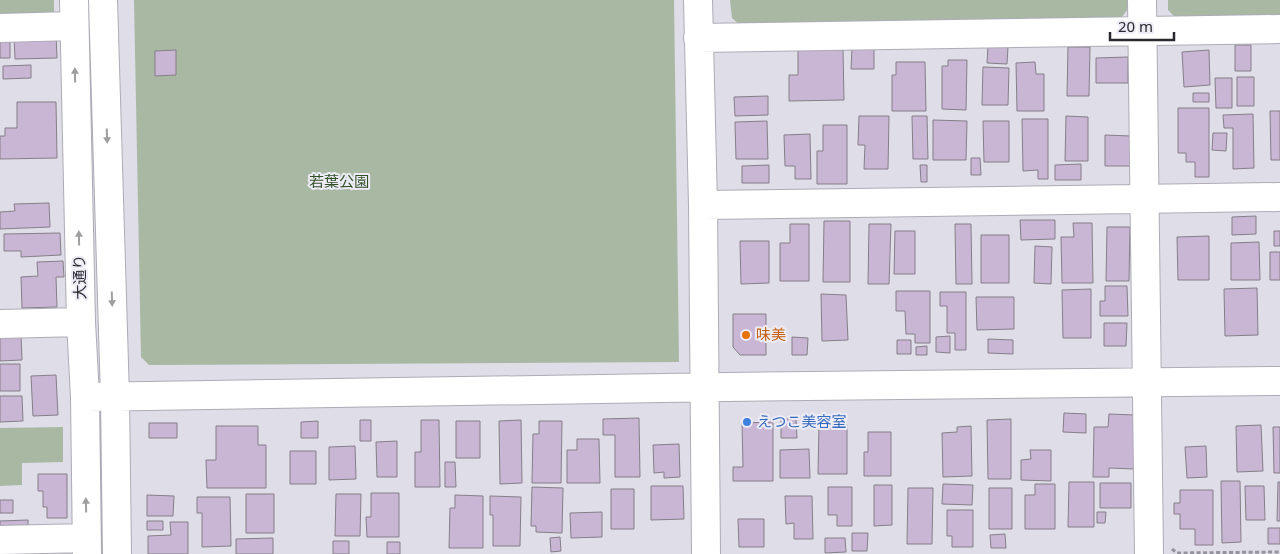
<svg xmlns="http://www.w3.org/2000/svg" width="1280" height="554" font-family="'Noto Sans','Noto Sans JP',sans-serif">
<rect width="100%" height="100%" fill="#dedde8"/>
<path fill="#a8b8a3" d="M0,0h54v17l-54,2z
M134,0h540l5,362 -530,3 -8,-8z
M730,0h397v10l-6,8 -381,7 -8,-7z
M1168,0h112v17l-104,1 -8,-8z
M63,427v35l-41,1v22l-22,1v-58z"/>
<path fill="#c9b6d4" stroke="#857f88" d="M56,34l1,24 -42,1 -1,-24z
M0,37h10v21h-10z
M1235,45h16v26h-16z
M988,46l20,1 -1,17 -20,-1z
M1068,47h22l-1,49h-22z
M852,48h22v21h-23z
M176,50v25l-21,1v-25z
M798,50h45l1,50 -55,1v-26h9z
M1209,50l1,35 -26,2 -2,-35z
M1128,57v26h-32v-25z
M948,60h19l-1,50 -24,-1v-43h6z
M896,62h29l1,49h-34v-36h4z
M1035,62l1,12h8v37h-27l-1,-48z
M31,65v13l-28,1v-13z
M983,67l26,1 -1,37h-26z
M1237,77h17v29h-17z
M1215,78h17v30h-16z
M1193,93h16v9h-16z
M768,96v19l-33,1 -1,-19z
M17,102h39l1,56 -57,1v-23h5v-8h12z
M1178,108h31v69h-14v-15h-9v-9h-8z
M1270,111h10v49h-9z
M1253,114l1,54 -21,1v-41h-9l-1,-13z
M859,116h30l-1,53h-24l1,-24h-7z
M912,116h15l1,43h-15z
M1066,116l22,1v44h-23z
M1022,119h26v60h-10v-9l-15,1z
M933,120l34,1 -1,39h-33z
M767,121l1,38h-32l-1,-37z
M983,121h26v41h-25z
M823,125h24v59h-30v-33h6z
M1213,133h14l-1,18 -14,-1z
M810,134l1,45h-16v-13h-10l-1,-31z
M1105,135l25,1v30h-25z
M971,158h9l1,17h-10z
M1081,164v16h-26v-15z
M769,165v18h-27v-17z
M920,165h7v17h-6z
M49,203l1,24 -50,2v-17l15,-1 -1,-7z
M1256,216v18l-24,1v-18z
M1020,220h35v19l-34,1z
M824,221h26v61h-27z
M1073,223h19l1,60h-31l-1,-46h13z
M790,224h19v57h-29v-38h10z
M869,224h22l-2,60h-21z
M955,224h16l1,60h-16z
M1107,227h23l-1,54h-23z
M895,231h20v43h-21z
M1274,231h6v15h-6z
M60,233l1,22 -40,2v-6h-17v-17z
M981,235h28v48h-28z
M1209,236v44h-31l-1,-43z
M740,241h29v42l-28,1z
M1259,242l1,38h-29v-37z
M1035,246l17,1 -1,37 -17,-1z
M1270,252h10v28h-10z
M63,261l1,16h-8l1,30 -35,1 -1,-31 17,-1 -1,-14z
M1105,286h22l1,30h-28v-15h5z
M1257,288l1,47 -33,1 -1,-47z
M1091,289v49h-28l-1,-48z
M896,291h34v52h-15v-9h-9l-1,-23h-9z
M940,292h26v58h-11v-17h-8v-27h-7z
M821,294l25,1 2,45 -26,1z
M976,297h38v32l-37,1z
M733,314h33v41h-26l-7,-8z
M1104,323h23l-1,23h-22z
M21,334l1,26 -22,1v-26z
M950,336v17l-14,-1v-15z
M792,337l16,1 -1,17h-15z
M988,339l25,1v14l-25,-1z
M897,340h14v14h-14z
M927,346v9h-11v-8z
M0,364h20v27h-20z
M56,375l2,40 -25,1 -2,-40z
M0,396h22l1,25 -23,1z
M1064,413l22,1v19l-23,-1z
M1109,414l26,1 -1,54 -25,-1v9h-16l1,-50h14z
M639,418l1,59h-25v-42h-12v-16z
M781,419h15l1,19h-16z
M1011,419v60h-23l-1,-59z
M360,420h11v21h-11z
M421,420h18l1,67h-25v-35h6z
M521,420l1,63 -22,1 -1,-63z
M318,421v17h-17v-16z
M456,421h24v37h-24z
M539,421h23l-1,62h-29l1,-49h6z
M773,422v59h-40v-14h10l-1,-44z
M149,423h28v15h-28z
M819,425h28v49h-29z
M1261,425l2,46 -26,1 -1,-46z
M216,426h42v19h8v43h-59l-1,-28h10z
M971,426l1,50 -29,1 -1,-44 15,-1v-5z
M1273,427h7v46h-6z
M868,432h23v44h-27v-24h4z
M577,439h22l1,44h-33v-33h10z
M397,441v36h-20l-1,-35z
M679,444l1,33 -16,1v-6l-10,1 -1,-28z
M355,446l1,33 -27,1v-33z
M1206,446l1,31 -20,1 -2,-31z
M809,449l1,29h-30v-28z
M1030,450h21v31l-30,-1v-20l10,-1z
M290,451h26v33h-26z
M445,462h10l1,25h-11z
M38,474h29v44h-20v-11h-4v-16h-5z
M1221,481h19l1,61 -19,1z
M1069,482h25v45h-26z
M1278,482h2v39h-3z
M1100,483h31v25h-31z
M943,484l30,1 -1,20 -30,-1z
M1035,484h20v45h-30v-34h10z
M874,485h18v40l-18,1z
M651,486h32l1,33 -33,1z
M1245,486h19l1,34h-19z
M532,487l31,1 -1,45 -26,-1v-6h-5z
M828,487h24v39h-15v-11h-9z
M908,488h25l-1,56h-25z
M989,488h23v41h-23z
M611,489h23v40h-23z
M1180,490h33v55h-18v-16h-15v-15h-6v-11h6z
M371,493h28v44h-32l-1,-20h5z
M246,494h28v39h-28z
M336,494h25l-1,42h-25z
M147,495l27,1 -1,20h-26z
M455,495l28,1v52h-34l1,-40h5z
M490,496l31,1 -1,49h-27v-31h-3z
M785,496h27l1,43h-19v-16l-8,1z
M197,497h33l1,49 -29,1v-34h-5z
M0,500h13v13h-13z
M947,510h26v37h-21v-11h-5z
M602,512v25l-31,1 -1,-25z
M1097,512h9l-1,11h-8z
M738,519h26v28h-25z
M28,520v11l-28,1v-11z
M147,521h16v9h-16z
M170,522h18v32h-40v-18l23,-1z
M1268,528h12v16h-12z
M852,533h16l-1,18h-15z
M1005,534l1,14h-15l-1,-13z
M560,537l1,14 -10,1 -1,-14z
M273,538v16h-37v-15z
M825,538h20l1,14 -21,1z
M333,541h16v13h-16z
M387,542h13v12h-13z"/>
<g fill="none" stroke-linecap="round" stroke-linejoin="round">
<g stroke="#adacb6" stroke-width="30">
<path id="minor" d="M74,0l7,322 4,75 2,157
M103,0l12,397 2,157
M698,0l5,205 3,349
M1142,0l7,554
M0,28l74,-2
M698,38l582,-9
M703,205l577,-8
M0,324l81,-2
M85,397l641,-10 554,-6
M0,540l86,-2"/>
</g>
<path stroke="#95949c" stroke-width="3" stroke-dasharray="4 2.5" stroke-linecap="butt" d="M1172,549l5,4 103,-1"/>
<use href="#minor" stroke="#fff" stroke-width="28"/>
</g>
<defs><path id="oneway-solid" d="M-6-.8H1V-3.2L6.5 0L1 3.2V.8H-6Z" transform="scale(1.25)"/></defs>
<g fill="#9f9fa0">
<use href="#oneway-solid" transform="translate(75 75) rotate(-91)"/>
<use href="#oneway-solid" transform="translate(107 136) rotate(88)"/>
<use href="#oneway-solid" transform="translate(79 238) rotate(-91)"/>
<use href="#oneway-solid" transform="translate(112 299) rotate(88)"/>
<use href="#oneway-solid" transform="translate(86 505) rotate(-91)"/>
</g>
<circle fill="#e8710a" stroke="#ecebf6" stroke-width="2" cx="746" cy="335" r="5"/>
<circle fill="#3f7fe0" stroke="#ecebf6" stroke-width="2" cx="747" cy="422" r="5"/>
<g text-anchor="middle" stroke-width="4" stroke-linejoin="round" paint-order="stroke">
<g font-size="15" fill="#325026" stroke="#ecebf6">
<text x="339" y="187">若葉公園</text>
</g>
<g font-size="15" fill="#2a292d" stroke="#ecebf6">
<text transform="translate(80 277) rotate(-91)" y="5">大通り</text>
</g>
<g font-size="15" fill="#c56008" stroke="#ecebf6" text-anchor="start">
<text x="756" y="340">味美</text>
</g>
<g font-size="15" fill="#366cbe" stroke="#ecebf6" text-anchor="start">
<text x="757" y="427">えつこ美容室</text>
</g>
</g>
<path d="M1110 32v8h64v-8" fill="none" stroke="#2a292d" stroke-width="2.5"/>
<text x="1118" y="32" font-size="15" fill="#2a292d" stroke="#ecebf6" stroke-width="4" paint-order="stroke">20 m</text>
</svg>
